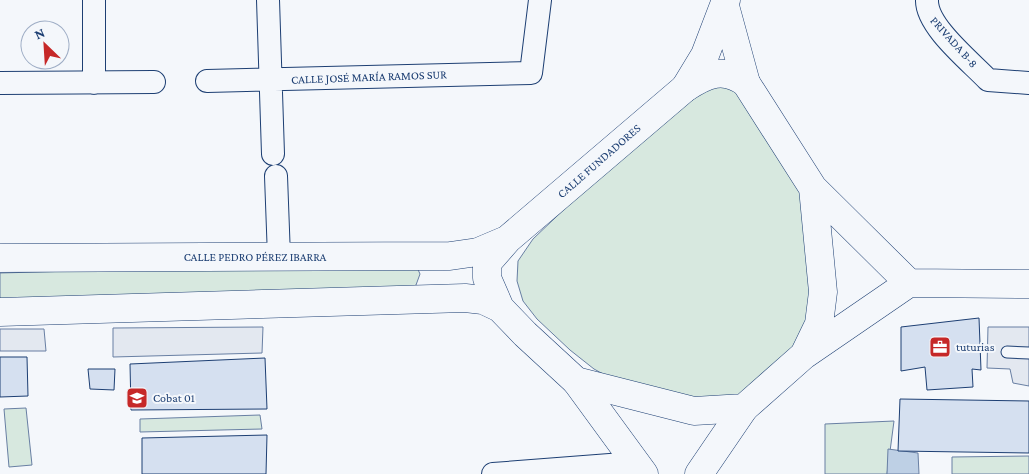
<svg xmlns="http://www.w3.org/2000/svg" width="1029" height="474" font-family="'Crimson Pro',serif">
<rect width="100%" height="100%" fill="#f4f7fb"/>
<path fill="#d7e8df" stroke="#687fa3" d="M729,78l73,111 13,83 -13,70 -34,38 -48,25 -106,-25 -20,-11 -24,-19 -33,-31 -14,-18 -6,-20 1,-20 15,-22 154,-147z
M405,262l11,3 4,9 -4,11 -11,7 -405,9v-28z
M26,408l6,57 -23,2 -5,-58z
M260,415l2,14 -122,3v-13z
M894,421l-7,53h-62v-50z
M1029,456v18h-77v-17z"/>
<path fill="#e3e8f0" stroke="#687fa3" d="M263,327l-1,26 -149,4v-29z
M988,327h41v59l-16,-3 -3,-14 -23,-1z
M0,329h44l2,22h-46z"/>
<path fill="#bed0e5" stroke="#687fa3" d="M888,449l30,4 1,21h-32z"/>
<path fill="#d5e0f0" stroke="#1d3f73" d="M979,318l2,52 -9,-1 1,18 -46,3 -2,-23 -24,4v-44z
M0,357h27l1,39 -28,1z
M265,358l2,51 -136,1 -1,-46z
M88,369h27l-1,21 -24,-1z
M900,399l129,2v52l-131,-2z
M267,435l-1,39h-124v-36z"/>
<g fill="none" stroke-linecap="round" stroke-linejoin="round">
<g stroke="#1d3f73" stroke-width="13">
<path id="service" d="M1007,352l22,1"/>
</g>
<g stroke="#1d3f73" stroke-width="24">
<path id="minor" d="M94,0v83
M268,0l5,154
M927,0c-1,26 43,61 61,80l41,3
M207,81l324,-8 9,-73
M0,83l154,-1
M276,176l3,81
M493,474l143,-11"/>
</g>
<g stroke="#1d3f73" stroke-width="29">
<path id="tertiary" d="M725,6l21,77
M685,88l20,-33 21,-55
M576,381l68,93
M699,474l45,-66"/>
</g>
<g stroke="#1d3f73" stroke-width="29">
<path id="secondary" d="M813,188l96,95
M0,258l450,-2 28,-4 26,-11
M909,283l120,1
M0,312l465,-14 18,2 17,8
M804,355l15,-31 4,-32 -10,-104 -67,-105c-22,-17 -40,-9 -61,5l-177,151 -21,24v15l13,30 25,26 51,47 118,30 50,-3 60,-53 105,-72"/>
</g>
<use href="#service" stroke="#f4f7fb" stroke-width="11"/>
<use href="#minor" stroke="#f4f7fb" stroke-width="22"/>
<use href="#tertiary" stroke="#f4f7fb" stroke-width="28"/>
<use href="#secondary" stroke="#f4f7fb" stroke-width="28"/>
</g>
<defs>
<g id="office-square" transform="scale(1.125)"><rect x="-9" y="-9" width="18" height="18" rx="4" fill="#c62828" stroke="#f4f7fb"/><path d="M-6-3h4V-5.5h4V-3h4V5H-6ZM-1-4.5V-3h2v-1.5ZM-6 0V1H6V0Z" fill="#fff"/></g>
<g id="university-square" transform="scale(1.125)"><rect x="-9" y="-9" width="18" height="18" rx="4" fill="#c62828" stroke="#f4f7fb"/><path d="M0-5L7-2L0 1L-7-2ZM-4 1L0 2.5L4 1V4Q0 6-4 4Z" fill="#fff"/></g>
</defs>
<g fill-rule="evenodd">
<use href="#office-square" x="940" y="347"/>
<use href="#university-square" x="137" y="398"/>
</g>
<g text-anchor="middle" stroke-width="4" stroke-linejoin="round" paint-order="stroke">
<g font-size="12" fill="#1d3f73" stroke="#f4f7fb">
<text transform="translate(954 42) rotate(48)" y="4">PRIVADA B-8</text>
<text transform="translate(369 77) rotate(-2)" y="4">CALLE JOSÉ MARÍA RAMOS SUR</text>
<text transform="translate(599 161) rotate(-41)" y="4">CALLE FUNDADORES</text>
<text x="255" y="261">CALLE PEDRO PÉREZ IBARRA</text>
</g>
<g font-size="12" fill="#1d3f73" stroke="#f4f7fb" text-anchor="start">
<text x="956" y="351">tuturias</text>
<text x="153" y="402">Cobat 01</text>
</g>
</g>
<g transform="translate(45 45) rotate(335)"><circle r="24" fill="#f4f7fb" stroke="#9eadc5"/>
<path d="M0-4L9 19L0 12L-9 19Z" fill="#c62828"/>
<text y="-8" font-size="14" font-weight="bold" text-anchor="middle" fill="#1d3f73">N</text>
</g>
</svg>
